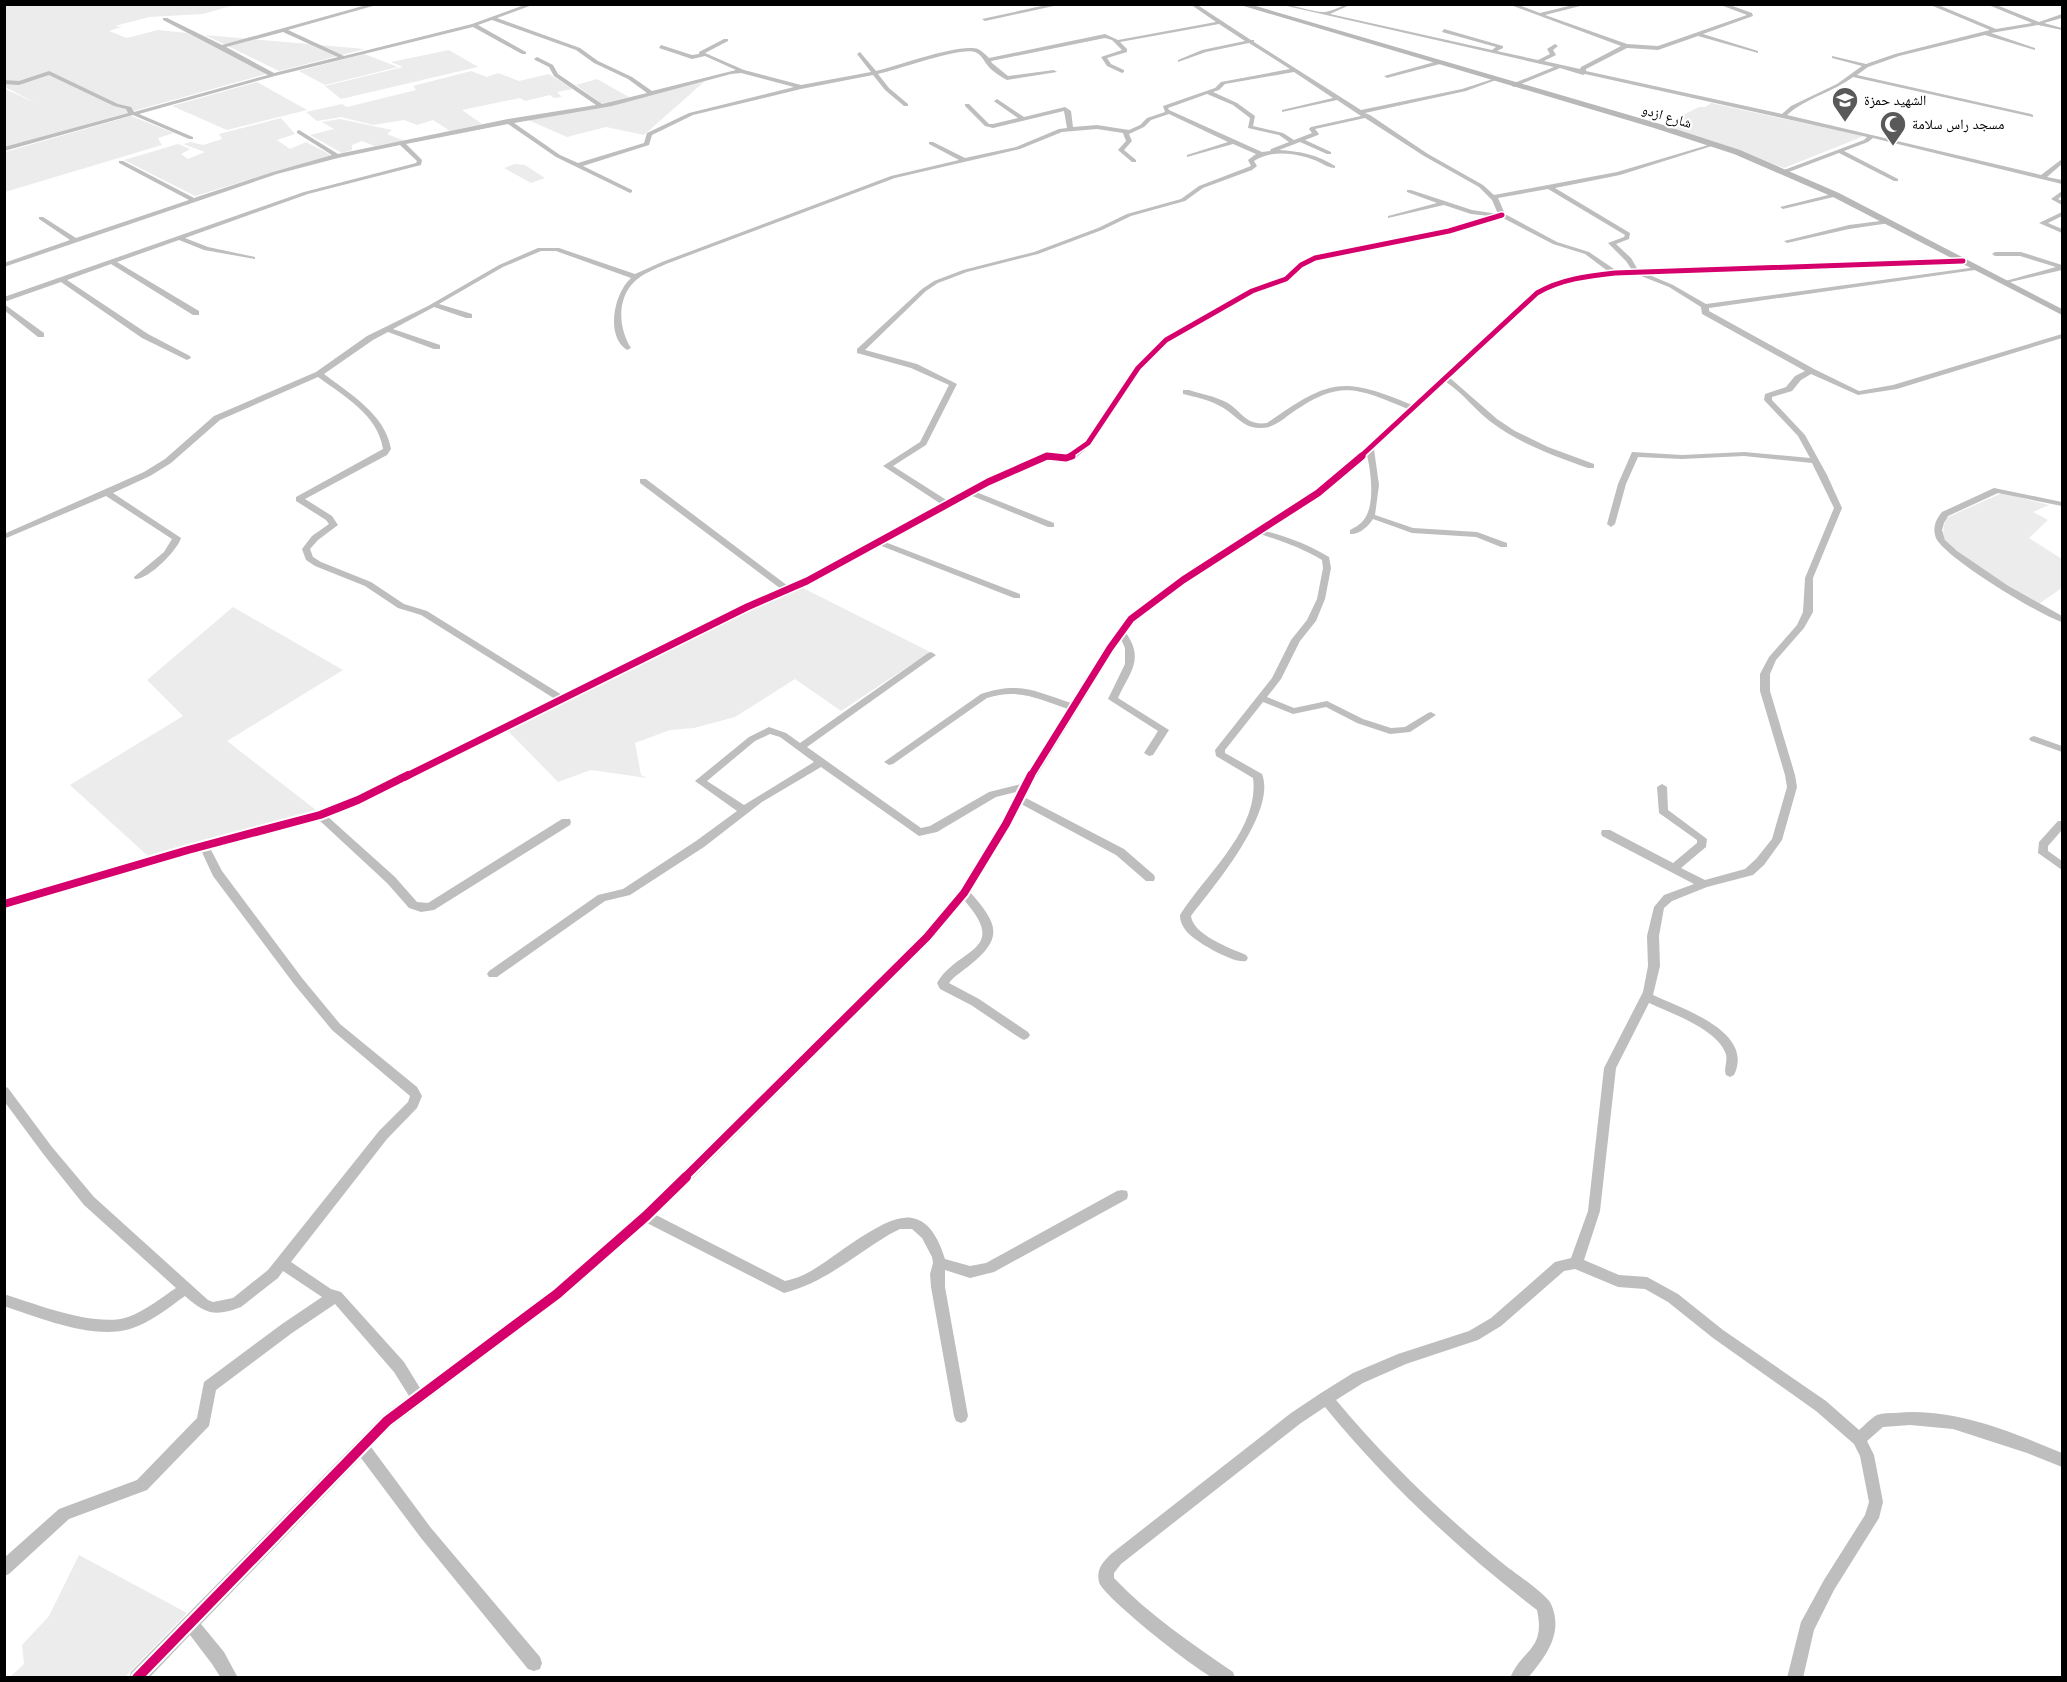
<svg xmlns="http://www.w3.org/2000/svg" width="2067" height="1682" font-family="'Varela Round','Noto Naskh Arabic',sans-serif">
<rect width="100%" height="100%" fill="#fff"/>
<path fill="#ececec" d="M5,5h229l-31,9 -54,3 -34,9 6,1 -12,4 18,7 31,-8 29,3 79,41 -261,73v-58l31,14 -31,-16z
M205,35l160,14 -86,22z
M449,50l29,17 -137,32 -16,-13 78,-19 -12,-5z
M364,54l34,13 -73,18 -26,-14z
M471,71l16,6 11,-4 21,8 30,-7 24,15 -16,3 5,5 -8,1 -4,-3 -25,6 -5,-3 -58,12 20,14 -32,7 -17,-11 -16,5 -13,-5 -31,5 -32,-8 -24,4 -11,-9 36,-8 5,3 69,-17 -3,-4z
M597,79l32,18 -27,7 -26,-19z
M705,81l-61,54 -38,-8 -39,10 -39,-17 93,-17z
M257,82l50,28 -80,20 -55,-24z
M1711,103l153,33 -80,32 -69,-26 -54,-16 38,-19h6z
M131,116l43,17 -16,5 4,7 -157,47v-40z
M281,118l14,16 -18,6 13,9 16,-7 25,13 -136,41 -71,-36 54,-16 12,5 -9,5 7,5 17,-7 -22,-8 8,-2 12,3 19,-6 -3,-5z
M340,119l52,11 -5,4 18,7 -31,5 -12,-5 -10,4v5l-10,3 -32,-18 24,-6 -12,-7z
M515,164l10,1 20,13 -14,5 -27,-15z
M2002,493l47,12 -16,7 15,8 -19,18 33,21v29l-22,15c-19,-10 -86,-47 -94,-62 -5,-8 -2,-15 0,-23z
M799,586l131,66 -89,59 -46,-32 -60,38 -41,11 -24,2 -35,13 6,32 6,3 -56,-8 -33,12 -51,-52z
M233,607l110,63 -116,71 89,69 -167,47 -79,-72 113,-69 -36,-36z
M79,1555l108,58 -62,64h-115l14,-13 -2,-19 27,-29z"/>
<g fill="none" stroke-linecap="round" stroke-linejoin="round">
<path fill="#bebebe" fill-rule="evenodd" d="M370,4h10l-92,26 56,26 128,-32 55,-20h8l-38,14 83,30 18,13 34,16 20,14 84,-21 -31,-14 -13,3 -33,-11 2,-3 31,10 7,-1v-2l25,-13h4v2l-23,12 39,17 57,15 70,-13 -14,-18 3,-2 16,19c22,-5 83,-28 102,-22 4,2 8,6 11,9l116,-24 13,6 98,-18 -26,-18h6l55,36h3v2l107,68 101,-21 34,-11v2l-30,11 -101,22 5,2 58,39 55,31 11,10 123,-23 98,-29v2l-95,30 -65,13 75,45 -1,6 -13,5 15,14 7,12 325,-11 3,2 -3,2 -316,11 26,11 33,19 271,-37v2l-2,1 -266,38v3l105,58 45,22 34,-6 169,-51v4l-165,51 -39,6 -47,-21 -10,6 -9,11 -20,6v3l33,35 22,40 15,33 -29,70v34l-9,16 -28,32 -6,14v17l25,84 2,12 -15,53 -18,25 -11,10 -46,12 -35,14 -8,7 -5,28 1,30 -7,29c30,14 102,37 81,80l-4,2 -4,-2c-3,-7 3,-15 -1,-23 -9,-23 -54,-39 -76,-49l-33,65 -16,143 -16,49 35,15 28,2 31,17 45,36 103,71 33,29c6,-5 12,-12 18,-15 6,-2 13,-2 19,-2 56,-6 116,19 166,40v14l-35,-14 -74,-24 -43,-4 -27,2 -16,14 7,14 9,47 -4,16 -45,72 -20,40 -11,48h-16l14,-56 23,-42 41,-65 4,-13 -9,-46 -6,-12 -38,-33 -103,-73 -45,-36 -23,-13 -27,-2 -43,-18 -11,2 -63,55 -23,14 -72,24 -43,19 -27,17c51,61 108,116 170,166 9,7 41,29 45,38 13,29 -5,52 -23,74h-18c12,-29 36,-28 27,-68 -78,-60 -149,-126 -212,-203l-24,16 -180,141 -7,9v5c35,37 77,65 119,94l2,6c-7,0 -17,1 -23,-1 -16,-7 -110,-81 -113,-95 -3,-13 4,-20 12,-28l180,-141 30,-20 32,-20 45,-19 71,-23 22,-13 64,-56 16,-4 17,-47 16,-143 39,-76 5,-26 -1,-30 7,-29 10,-12 30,-11 -92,-48 -1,-3 1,-3h8l63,33 24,-20v-3l-38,-27 -2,-26 5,-3 5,3 1,23 39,29 -1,8 -25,21 24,12 40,-11 11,-10 16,-20 15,-52 -2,-12 -25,-84v-17l9,-17 28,-32 6,-13 2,-34 29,-70 -22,-45 -68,-7 -62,3 -44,-2 -12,27 -11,40 -4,3 -4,-3 11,-40 14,-32 50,3 62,-3 66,6 -12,-22 -34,-36 1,-6 21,-7 9,-11 10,-5 -103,-57 -1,-7 -32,-20 -33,-13 -41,3 -28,5 -28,12 -89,84 47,41 18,12 33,16 46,17v4h-6c-33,-12 -68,-24 -97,-46 -16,-12 -28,-29 -45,-40l-72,67 5,36 -4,30 38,13 64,4 30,11v4h-6l-25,-10 -64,-4 -39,-14c-5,8 -14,16 -23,15v-4c4,-2 9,-5 12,-8 14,-14 9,-50 5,-67l-46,40 -56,36c23,6 44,14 64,26l2,11 -6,31 -9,22 -16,20 -19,38 -14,18 27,11 33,-7 36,18 28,9 14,-1 23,-14 3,-1 5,3 -26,17 -20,2 -33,-11 -31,-16 -33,7 -30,-12 -38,48v3l37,21c15,38 -48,112 -71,142 2,19 39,32 55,39l2,3 -2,3c-12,3 -50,-19 -59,-29 -4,-5 -7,-10 -7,-17 25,-40 80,-86 73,-137l-37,-22 -1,-6 57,-72 19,-38 16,-20 10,-21 6,-31 -1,-8c-20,-12 -40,-19 -62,-26l-74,48 -52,39 -8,12c19,27 3,40 -8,65l51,32 -16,25 -4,1 -5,-3 14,-22 -50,-32 17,-35v-16l-4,-9 -97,158 100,52 30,26 1,3 -1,3h-8l-30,-26 -95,-51 -10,20 -41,68c27,31 35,45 0,73 -7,6 -16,11 -21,18l30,16 49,33 2,3 -2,3 -4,2 -4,-2 -49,-33 -31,-16 -3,-6c21,-36 73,-31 27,-83l-33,40 -275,275 129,66c9,-2 17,-5 26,-10 24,-13 74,-58 101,-53 19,3 28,25 33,41l25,7 16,-3 131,-72 5,-1 5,1 1,4 -1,4 -133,73 -24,6 -25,-8v17l23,129 -2,5 -5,2 -5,-2 -2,-5 -23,-129 -1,-13 3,-11 -1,-6 -10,-19 -10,-9h-12l-10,5c-35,21 -66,49 -106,59l-137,-70 -85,75 -170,128 -21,21 60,81 109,129 2,6 -2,6 -6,2 -6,-2 -107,-131 -60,-80 -160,166 23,28 14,26h-17l-9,-14 -22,-29 -41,43h-20l2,-6 251,-256 27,-20 -15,-24 -59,-68 -43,29 -76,57 -7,36 -62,64 -78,29 -60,55 -5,2v-18l55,-49 78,-29 60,-62 7,-36 78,-58 40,-27 -39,-26 -5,7 -37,29c-26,10 -36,7 -56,-11 -17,12 -35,27 -55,33 -37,11 -90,-11 -126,-23v-12c31,10 93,34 124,23 17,-6 33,-19 48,-29l-92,-83 -40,-50 -40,-54v-15l4,2 44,59 42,50 114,103 5,2 20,-4 35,-28 111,-139 29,-29 2,-6 -78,-66 -38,-46 -81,-108 -12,-26 -197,58v-8l184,-54 129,-34 37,-14 201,-99 -134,-84 -23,-7 -33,-22 -50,-20 -9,-6 -4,-11 10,-13 17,-12 -3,-4 -30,-19v-4l87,-48c-5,-34 -39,-53 -65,-72l-98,43 -49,43 -21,13 -37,17 68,45c-4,13 -33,42 -46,41l-1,-2 30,-25 8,-13 -66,-43 -102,43v-5l140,-62 21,-13 49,-43 102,-44 51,-36 61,-30 71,-41 39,-17h21l76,26 27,-12 229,-86 68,-16 -30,-16v-2h4l32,16 51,-11 43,-18 8,-1 -3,-17 -71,17 -8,-2 -20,-20v-2h4l20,20h4l25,-6 -23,-16 -1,-1 3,-2 27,18 41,-10 6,4 2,16 24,-2 32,5 11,-5 7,-7 18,-6 -2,-6 52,-18 6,-6 69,-13 -41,-26 -43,9 -28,10v-2l24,-10 43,-9 -26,-17 -99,18 7,7v3l-20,6 4,6 13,6v2l-2,1 -15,-7 -6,-9 21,-7 -10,-10 -7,-2 -114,23 1,2 16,13 46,-6 3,2 -50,8c-6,-3 -15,-9 -19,-14 -4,-5 -6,-11 -13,-14 -15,-5 -78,18 -97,22l11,14 19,16v2h-4l-19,-16 -12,-15 -72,14 -108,26 -41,20 -3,10 -66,21 49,24v2l-2,1 -74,-36 -48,-33 -102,20 16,16 -1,5 -113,29 -123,44 23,9 47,10v2l-51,-9 -25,-10 -62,22 82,49v4h-6l-82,-51 -44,16 81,54 42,22 1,2 -4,2 -45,-22 -81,-56 -57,20v-5l300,-105 112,-29 1,-2 -17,-16 -62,13 -61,16 -273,93v-4l66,-23 -31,-21v-2h4l33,21 113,-38 -70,-37v-2h4l71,37 79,-26 59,-17 -35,-22v-2l2,-1 39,24 170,-35 88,-14 -42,-29 -5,-9 -14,-7 -1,-1 3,-2 16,8 5,9 44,30 45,-11 -19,-14 -34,-16 -18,-13 -84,-30 -14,5 48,27v2h-4l-49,-27 -198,49 -136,38 54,23v2h-4l-56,-24 -129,36v-4l124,-34 -2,-4 -12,-3 -65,-31 -30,10 -15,-1v-4l15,1 30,-10 69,33 13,3 3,5 134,-37 -105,-55v-2h4l55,27zM283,32l55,25 -64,16 -48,-26zM1294,72l39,26 -51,12v2l55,-12 24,16 -50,11 -2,2 3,4 -18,7 -11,-7 -30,-7 2,-10 -18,-13 -24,-11 6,-2 6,-6zM741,73l53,14 -105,26 -42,20 -3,10 -66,20 -18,-8 -46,-32 98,-17 119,-32zM1207,94l26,11 17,13 -2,10 31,7 10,7 -18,7 -1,2 -8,1 -93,-42 -1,-2zM1169,114l59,28 -41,13v2l46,-13 23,10 -8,6 3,6 -52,20 -18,13 -54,15 -29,14 -64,24 -71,18 -29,11 -12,8 -65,60v4l54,15 38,17 -29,57 -37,24 58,38 -137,75 -16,7 -142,-107h-6v4l141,106 -37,16 -182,90 -135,-84 -23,-7 -33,-22 -50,-20 -8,-5 -3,-8 8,-9 20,-15 -6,-9 -27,-17 82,-44 4,-6c-6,-35 -41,-55 -67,-75l49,-34 15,-8 46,17h6v-4l-47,-16 41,-22 32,11h6v-4l-33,-10 64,-37 38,-16h15l75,27c-17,15 -26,58 -4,72l4,-2c-12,-19 -15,-48 3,-66 8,-8 21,-13 32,-18l229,-86 125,-29 42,-17 35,-3 26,4 3,8 -8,9 14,12h4v-2l-12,-10 8,-9 -3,-7 15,-7 7,-7zM1365,118l59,38 55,31 13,13 6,14 -26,-4 -61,-20h-4v2l30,11 -49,13v2l56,-13 27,9 19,2 -42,13 -135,28 -14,7 -15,14 -34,12 -87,48 -28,28 -50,75 -14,12 -6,3 -21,-2 -59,26 -37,21 -55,-35 33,-21 31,-61 -40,-20 -52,-14 61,-59 12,-8 29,-11 71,-18 64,-24 29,-14 54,-15 18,-13 49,-18 5,-4 -3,-5c18,-12 44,-8 63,0 6,3 12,7 18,7v-2c-17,-11 -36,-15 -56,-16l21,-8 27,12h4v-2l-26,-12 13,-5 1,-1 -4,-5zM1548,189l77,46 -1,2 -16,6 18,18 6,9 -15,1 -28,-19 -32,-10 -52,-28 -7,-16zM1501,217l52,27 32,10 24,18 -47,7 -27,13 -123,113c-71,-30 -83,-25 -145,18 -22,3 -25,-12 -41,-21 -12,-6 -25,-8 -37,-12h-6v4c12,3 24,5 35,11 16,7 24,24 43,23 13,0 22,-9 32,-16 48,-33 64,-24 115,-3l-56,51 -37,31 -135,87 -52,39 -23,31 -34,55c-36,-12 -52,-22 -90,-9l-97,68 5,3 4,-1 94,-66c32,-10 51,1 81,11l-47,75 -32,8 -59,34 -9,2 -114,-81 129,-92 -5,-3 -3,1 -128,90 -14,-10 -17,-6 -20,10 -54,44 42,30 -41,30 -73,48 -25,6 -109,76 -2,3 2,3h8l108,-76 25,-6 74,-48 58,-45 59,-35 98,69 18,-4 59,-35 20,-5 -15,32 -41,66 -37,44 -282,278 -89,78 -132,98 -16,-26 -63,-70 -10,-3 -40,-27 96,-123 30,-31 5,-12 -5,-9 -77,-63 -38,-46 -80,-107 -12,-23 108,-29 69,64 22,25 12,4 13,-2 136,-85 1,-3 -1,-3h-8l-134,84 -11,-1 -22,-25 -68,-61 35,-14 388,-193 60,-26 69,-38 135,53h6v-4l-135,-52 85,-47 78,32h6v-4l-78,-31 49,-24 23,-10 18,2 11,-3 14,-12 50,-76 28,-27 85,-50 34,-12 15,-14 14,-6 132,-27zM770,734l10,3 34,25 -70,43 -37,-24 48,-40z
M1051,4h12l-78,17 -3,-2z
M1278,4c14,0 37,9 47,8 10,-1 17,-8 27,-8l-22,10 162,36 4,-3 -54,-15 2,-3 59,17v2l-6,3 41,9 12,-6 -3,-5 8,-5 3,2 -5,4 3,5 -12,6 36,8 1,-2 40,-21 -113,-42h8l24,9 37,-9h11l-43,11 82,29 31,2 89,-31 -29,-11h9l25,9 1,3 -50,18 55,17v2l-60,-17 -40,14 -31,-2 -41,21v2l196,43 9,-8 46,-22 25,-18 -30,-8v-2l34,8 29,-10 95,-24 -62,-26h8l60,25 36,-6 -46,-19h8l45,18 23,-8v4l-18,5 18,5v2l-24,-5 -47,8 44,15v2l-50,-15 -86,21 -31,11 -11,8 174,39 2,1v2l-180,-40c-20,15 -47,21 -66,38l254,60 21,-16v5l-15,13 15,3v4l-189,-46 -5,4 -24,9 54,28v2h-4l-55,-28 -53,20 -3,-2 1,-1 80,-30 3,-3 -282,-63 -2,1 -23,-7 -46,19 -2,-1v-2l42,-17z
M2059,4h3v2h-2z
M1438,61l2,1v2l-53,14 -3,-2z
M2062,191v5l-4,3 4,2v4l-11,-6z
M1836,193l3,2 -1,1 -55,13 -3,-2z
M2062,212v4l-14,7 14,6v4l-23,-10z
M1888,220l2,1v2l-41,6 -62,14 -3,-2 65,-16z
M2021,252l41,13v5l-60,14v-2l54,-15 -36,-11h-25l-3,-2 3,-2z
M4,304l40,29v4h-6l-34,-27z
M1994,488l68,14v4l-64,-13 -50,23 -4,7 -2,7 3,10 12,11 50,34 55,31v6c-21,-6 -118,-65 -126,-84 -4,-10 0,-19 6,-26z
M2034,736l28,10v6l-31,-11 -2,-2 2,-2z
M2058,821h4v9l-14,16v5l14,10v9l-24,-17 1,-11z"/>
<path fill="#b8b8b8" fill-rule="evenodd" d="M1237,4h12l411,120 80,26 99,43 223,116v6l-229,-118 -99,-43 -80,-26z"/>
<g stroke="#fff" stroke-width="8">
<path id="cycleway-far3" d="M1044,457h14
M1068,457l20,-14 50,-75 28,-28 86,-49 34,-12 15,-14 14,-7 134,-27 53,-16
M1360,457l177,-164c24,-14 51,-17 78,-20l348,-12"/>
</g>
<g stroke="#fff" stroke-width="10">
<path id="cycleway-far2" d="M405,777l342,-170 60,-26 181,-99 59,-26 19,2 6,-2
M1030,777l80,-129 21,-29 52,-39 135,-87 44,-37"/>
</g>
<g stroke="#fff" stroke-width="12">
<path id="cycleway-far1" d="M4,904l184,-54 132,-35 38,-15 50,-25
M684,1178l243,-241 37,-44 42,-69 25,-49"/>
</g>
<g stroke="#fff" stroke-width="14">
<path id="cycleway" d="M137,1678l250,-257 170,-127 89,-78 40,-39"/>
</g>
<use href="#cycleway-far3" stroke="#d6006c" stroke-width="5"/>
<use href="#cycleway-far2" stroke="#d6006c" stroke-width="7"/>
<use href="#cycleway-far1" stroke="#d6006c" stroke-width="8"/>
<use href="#cycleway" stroke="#d6006c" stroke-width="10"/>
</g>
<defs>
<g id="school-pin" transform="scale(1.35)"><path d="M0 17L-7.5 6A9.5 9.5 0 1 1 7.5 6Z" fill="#595959" stroke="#fff"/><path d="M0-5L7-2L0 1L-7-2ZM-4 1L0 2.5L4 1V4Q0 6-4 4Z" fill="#fff"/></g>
<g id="mosque-pin" transform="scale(1.35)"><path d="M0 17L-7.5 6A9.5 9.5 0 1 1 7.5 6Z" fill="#595959" stroke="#fff"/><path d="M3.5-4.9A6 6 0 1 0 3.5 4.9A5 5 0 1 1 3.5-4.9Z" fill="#fff"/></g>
</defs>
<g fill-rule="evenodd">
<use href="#school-pin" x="1845" y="100"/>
<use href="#mosque-pin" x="1893" y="124"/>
</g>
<g text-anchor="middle" stroke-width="4.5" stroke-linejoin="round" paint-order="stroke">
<g font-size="14" fill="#000" stroke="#fff" text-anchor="start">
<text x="1864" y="105">الشهيد حمزة</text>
<text x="1912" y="129">مسجد راس سلامة</text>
</g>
<g font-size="14" fill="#000" stroke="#fff">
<text transform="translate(1667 116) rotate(17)" y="5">شارع ازدو</text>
</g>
</g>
<rect width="2067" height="1682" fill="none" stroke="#000000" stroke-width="12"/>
</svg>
